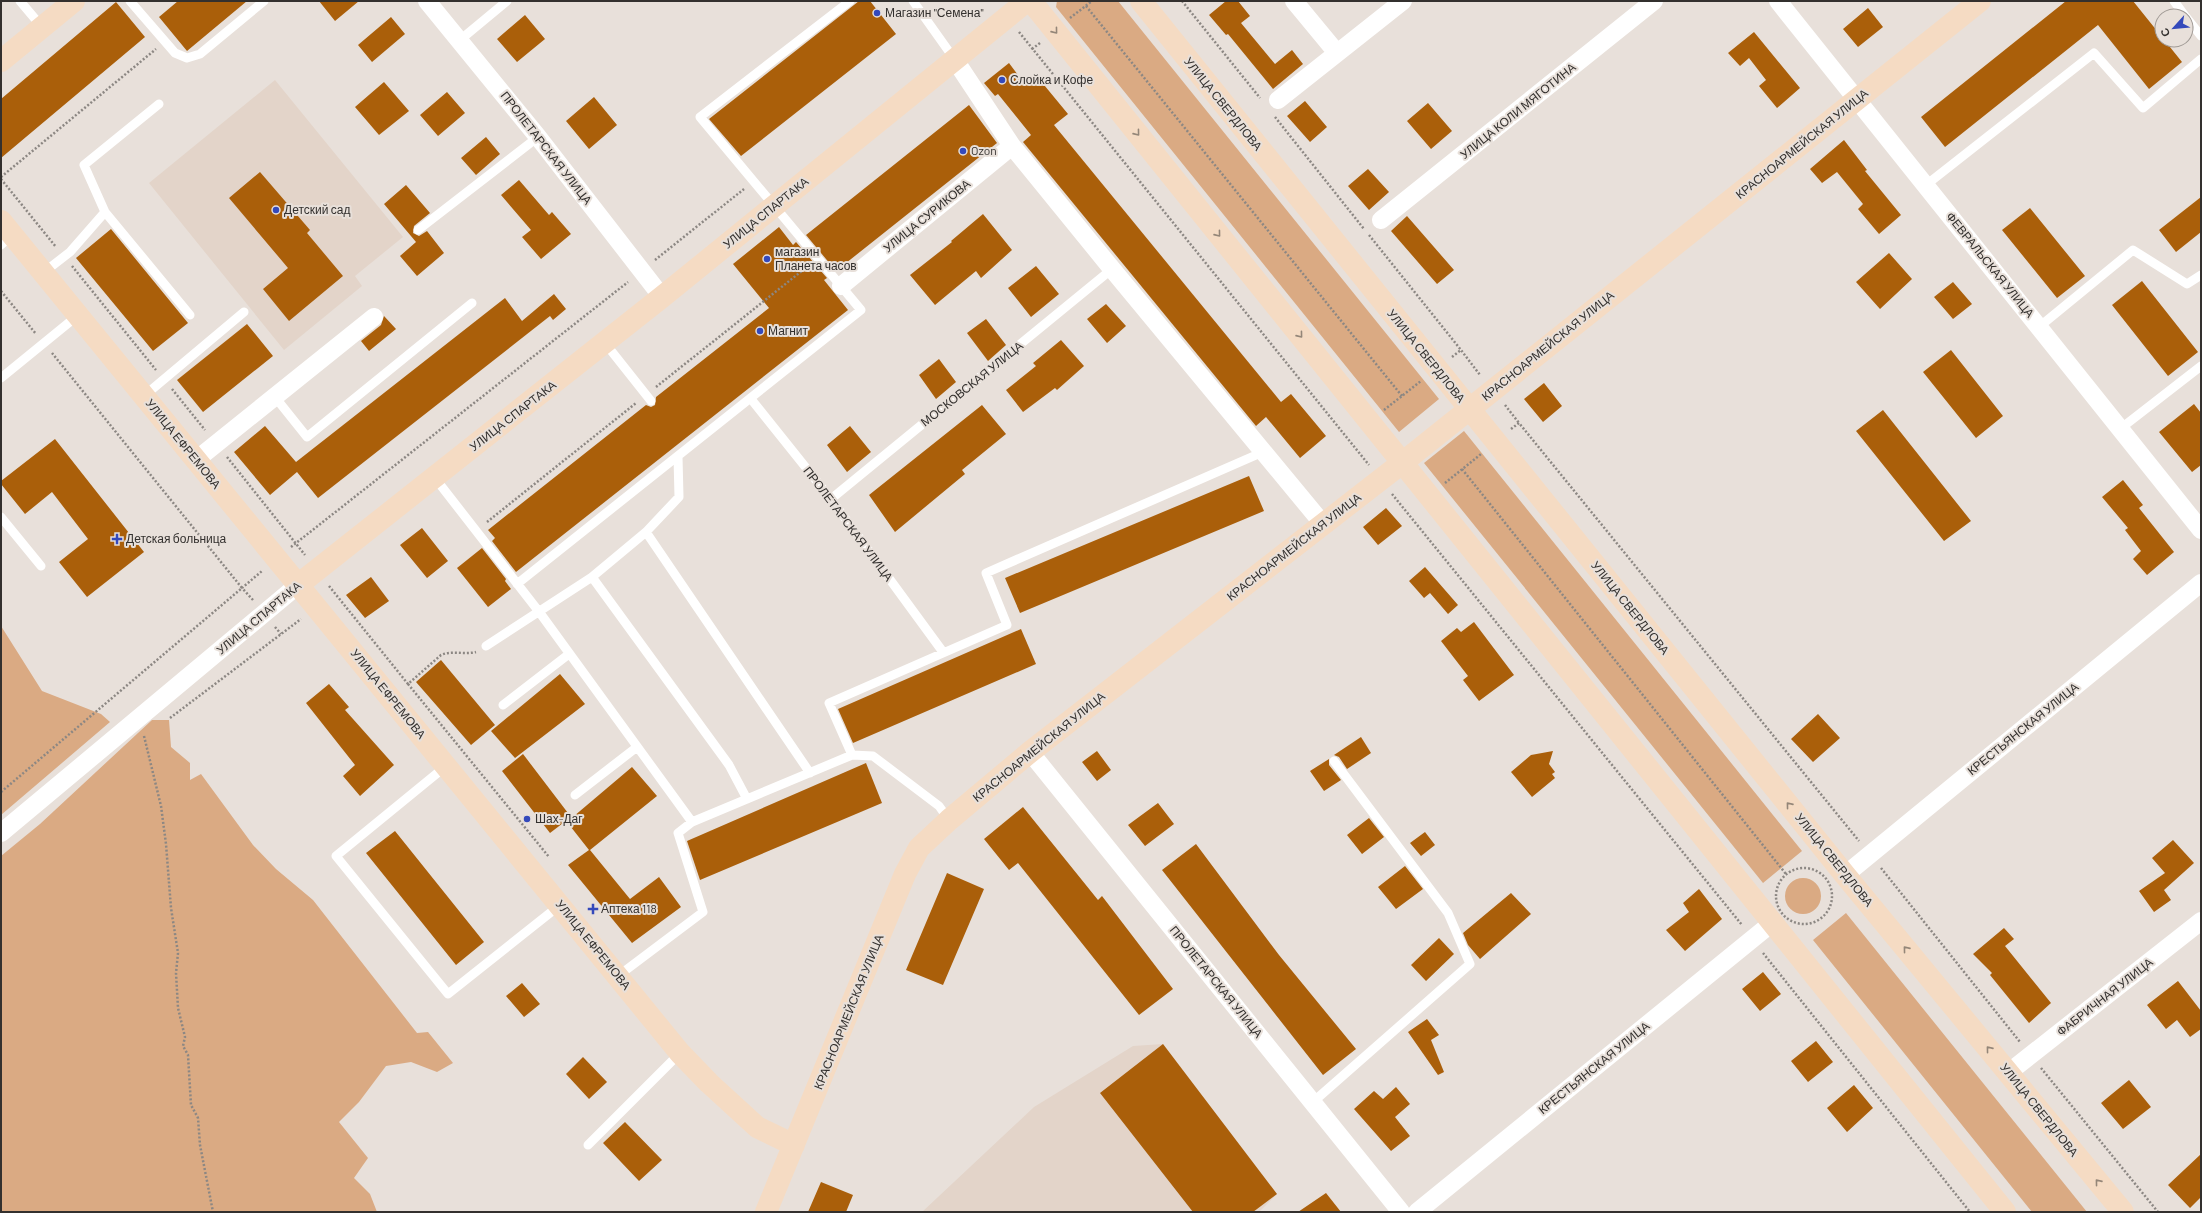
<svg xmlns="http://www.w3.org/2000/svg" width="2202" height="1213" font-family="Barlow,sans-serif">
<rect width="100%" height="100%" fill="#e8e0da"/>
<path fill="#e3d4c9" d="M275,80l128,157 -48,39 7,10 -78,64 -135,-167z
M1163,1044l114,150 -18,18h-337l112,-105 99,-61z"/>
<path fill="#daaa83" d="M1057,1h61l321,398 -40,33 -343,-425z
M1464,431l338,420 -39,32 -339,-420z
M1,626l41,65 59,23 9,8 -109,93z
M152,720h17l2,27 19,16v17l11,-6 52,71 23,24 37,31 104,133 11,-1 25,31 -16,9 -26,-10 -25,4 -27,36 -20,20 29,36 -14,20 16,16 7,18h-376v-356l39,-32z
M1785 896a18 18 0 1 1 36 0a18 18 0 1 1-36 0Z
M1846,913l241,299h-55l-219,-272z"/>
<path fill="#aa5f0a" d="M178,1h69l-60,50 -28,-34z
M319,1h40l-24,20z
M859,1h11l26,33 -155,122 -32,-37z
M1226,1h12l12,15 -9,7 34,41 17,-14 11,14 -30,25 -45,-55 -2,1 -17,-20z
M2066,1h67l49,61 -33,27 -51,-64 -153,122 -24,-30z
M116,2l29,35 -144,121v-59z
M1868,8l15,19 -25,20 -15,-18z
M525,15l20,24 -28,23 -20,-23z
M391,17l14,17 -33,28 -14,-17z
M1754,32l46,56 -23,20 -18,-22 7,-6 -17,-22 -9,8 -12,-13z
M1009,63l15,20 11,-9 33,40 -14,11 227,277 10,-8 35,42 -26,22 -34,-41 -10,9 -233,-284 8,-7 -33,-41 -3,2 -11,-13z
M384,82l25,29 -30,24 -24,-28z
M447,92l18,21 -27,23 -18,-21z
M594,97l23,28 -28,24 -23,-28z
M1305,101l22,26 -17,15 -23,-26z
M1428,103l24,28 -21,18 -24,-28z
M969,105l28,38 -161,128 -30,-36z
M486,137l14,17 -24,21 -15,-17z
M1844,140l23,30 -2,1 36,44 -22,19 -21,-25 5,-5 -26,-32 -15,11 -12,-14z
M1368,169l21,23 -20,18 -21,-24z
M260,172l50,58 -3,3 36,43 -54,45 -26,-32 25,-21 -59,-70z
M519,180l30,35 3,-3 19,22 -30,25 -19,-22 9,-7 -30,-35z
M406,185l24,28 -16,13 -1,7 6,3 8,-5 17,22 -27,23 -17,-20 16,-14 -32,-38z
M2201,197v35l-25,20 -17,-22z
M2030,208l55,68 -28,22 -55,-68z
M983,214l29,36 -31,28 -5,-7 -41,34 -25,-30 42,-33 -1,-1z
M1407,216l47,54 -17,14 -46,-53z
M779,227l14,18 3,-3 31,36 -3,2 24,30 -332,262 -24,-31 3,-3 -7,-8 158,-125 5,2 4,-2 1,-8 113,-89 -36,-44z
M111,229l77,94 -35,28 -77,-93z
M1889,253l23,26 -32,30 -24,-27z
M1036,266l23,28 -28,23 -23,-29z
M2142,281l56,71 -30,24 -56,-71z
M1953,282l19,22 -19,15 -19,-22z
M554,294l12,15 -13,11 -3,-4 -232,182 -21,-26 -27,23 -36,-43 31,-26 31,36 209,-164 17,23z
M1106,304l20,22 -19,17 -20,-24z
M384,316l12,13 -27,22 -8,-10 20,-16z
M986,319l20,26 -18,16 -21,-28z
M247,324l26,32 -70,56 -26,-32z
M1061,340l23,26 -27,24 -2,-2 -32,24 -17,-22 30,-24 -3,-3z
M1951,350l52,66 -27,22 -53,-66z
M939,359l17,23 -20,17 -17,-24z
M1544,383l18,23 -19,16 -19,-23z
M2194,404l7,9v52l-9,7 -33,-40z
M982,405l24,29 -44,36 3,4 -70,58 -26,-37z
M1883,410l88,111 -27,20 -88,-110z
M850,426l21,26 -24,20 -20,-27z
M55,439l89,113 -57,45 -28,-35 29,-23 -36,-47 -27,22 -24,-30v-3z
M1249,476l15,35 -244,102 -15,-35z
M2123,480l20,25 -4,3 35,44 -27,23 -14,-16 8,-8 -16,-21 3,-2 -26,-31z
M1386,508l16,18 -24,19 -15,-18z
M422,528l26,33 -21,17 -27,-33z
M482,548l24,31 -1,2 6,8 -23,18 -31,-39z
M1425,567l33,38 -10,9 -18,-21 -6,5 -15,-17z
M371,577l18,24 -24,17 -19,-23z
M1474,622l40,53 -35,26 -16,-21 5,-4 -27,-35 16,-13 4,4z
M1021,629l15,35 -183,79 -15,-34z
M441,660l54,65 -24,20 -55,-63z
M560,674l25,30 -70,54 -24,-27z
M329,684l20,23 -4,3 49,55 -34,31 -17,-20 12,-11 -49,-62z
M1818,714l22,24 -27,24 -22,-23z
M1361,737l10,16 -24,16 -8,-12 -5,-2z
M1097,751l14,19 -14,11 -15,-19z
M1553,751l-4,13 6,8 -3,2 3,4 -23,19 -21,-25 20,-17z
M523,754l48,63 -21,16 -48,-62z
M1329,759v6l12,15 -17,11 -14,-20z
M866,763l16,40 -182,77 -13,-39z
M632,767l25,29 -67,54 40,49 29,-22 22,30 -49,36 -64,-78 21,-15 -22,-28z
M1158,803l16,21 -29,22 -17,-21z
M1023,807l75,93 4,-4 71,93 -34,26 -121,-152 -9,7 -25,-31z
M1369,818l15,19 -22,17 -15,-19z
M395,831l89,111 -28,23 -90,-112z
M1425,832l10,13 -14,11 -11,-13z
M2173,840l21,23 -30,27 7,10 -17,12 -15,-21 26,-18 -13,-15z
M1196,844l83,111 77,94 -33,26 -161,-205z
M1405,866l18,23 -27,20 -18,-22z
M947,873l37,16 -41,96 -37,-15z
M1699,889l23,30 -37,32 -19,-21 23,-18 -6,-9z
M1511,893l20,21 -51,45 -12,-14 -5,-12z
M2004,928l10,11 -9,7 46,57 -22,20 -39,-48 2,-2 -19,-19z
M1439,938l15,16 -28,27 -15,-16z
M1763,972l18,22 -21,17 -18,-22z
M2178,981l23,30v18l-11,8 -13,-17 -11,9 -19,-24z
M522,983l18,21 -16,13 -18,-21z
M1427,1019l12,16 -8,5 13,32 -6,3 -30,-43z
M1816,1041l17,21 -25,20 -17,-21z
M1163,1044l114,150 -24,18h-60l-93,-119z
M583,1057l24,25 -18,17 -23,-25z
M2129,1080l22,27 -28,22 -22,-26z
M1854,1085l19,23 -26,24 -20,-24z
M1396,1087l14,17 -15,13 15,19 -19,15 -37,-42 20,-18 9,8z
M625,1122l37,38 -23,21 -36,-38z
M2201,1154v43l-11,11 -22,-23z
M821,1182l32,13 -7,17h-38z
M1326,1193l15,19h-43z"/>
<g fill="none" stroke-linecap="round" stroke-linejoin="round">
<path stroke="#8c8783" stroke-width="2.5" stroke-dasharray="2 2" stroke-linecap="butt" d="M1182,1l78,97
M1086,6l316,390
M1070,18l22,-17
M1019,32l350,433
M1032,49l8,-6
M1275,117l89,112
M1,177l155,-128
M1,179l55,68
M1369,235l92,115
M655,260l89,-71
M72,266l84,104
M1,291l35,43
M1452,357l9,-7 19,25
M656,387l152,-121
M172,389l33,41
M1505,405l14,18
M1384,410l37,-29
M1511,429l8,-6 340,418
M227,457l78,98
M1462,469l324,405
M1445,483l36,-29
M1392,494l350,431
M487,522l149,-119
M291,547l337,-265
M329,586l79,98 33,-29c11,-5 23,0 35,-3
M253,600l-11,-12 20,-17
M275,627l6,7
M408,684l141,173
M170,718l131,-99
M144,736l17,70 5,38 5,64 7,45 -2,20 2,35 7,29 -2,9 5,9 3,50 7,13 2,27 13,67
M1,792l241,-204 -190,-235
M1776 896a28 28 0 1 1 56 0a28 28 0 1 1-56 0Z
M1881,868l139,174
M1763,953l207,259
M2041,1068l117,144"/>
<path stroke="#fff" stroke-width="9" d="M20,1l22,26
M130,1l45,52 12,5 13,-4 64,-53
M913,1l42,59
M2174,1l11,15
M2186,17l15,19
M460,40l47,-39
M1926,185l168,-132 49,55 58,-49
M105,212l85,103
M418,230l120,-93
M1,245l11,-10
M43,273l27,-21 35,-40 -21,-47 75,-61
M2039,327l94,-77 54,34 14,-9
M605,343l46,58
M1,378l76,-62
M144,396l100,-84
M275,397l32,40 165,-134
M751,399l80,100 112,153
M2120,429l81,-63
M435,478l105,135 152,209 160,-67 -23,-52 178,-78 -21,-52 277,-121
M831,499l281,-230
M1,517l40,49
M646,532l164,241
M592,577l137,188 18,34
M517,584l344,-274 -161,-193 150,-116
M486,646l106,-69 54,-45 33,-35 -1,-40
M503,705l66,-51
M852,755l21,1 66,50 10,14
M446,766l-110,90 112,138 112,-89
M575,795l62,-48
M618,976l85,-64 -25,-79 14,-11
M1313,1102l157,-138 -22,-51 -114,-152
M588,1145l92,-92"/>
<path stroke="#fff" stroke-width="18" d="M427,1l111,136 124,160
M1294,1l43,52
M1778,1l423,529
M955,60l57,86 100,123 211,255
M1278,100l125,-99
M1381,220l273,-219
M841,286l171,-140
M196,460l178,-143
M1030,752l371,460
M1,833l297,-248
M1845,875l356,-292
M2008,1073l193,-152
M1417,1212l355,-289"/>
<path stroke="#f5dbc3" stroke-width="22" d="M1031,1l974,1211
M1141,1l704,874 278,337
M1,61l73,-60
M1,221l679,832 29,30 48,44 37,18
M298,585l364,-288 365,-296
M766,1212l139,-338 14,-26 30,-28 81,-68 372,-289 578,-462"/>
</g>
<defs><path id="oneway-chevron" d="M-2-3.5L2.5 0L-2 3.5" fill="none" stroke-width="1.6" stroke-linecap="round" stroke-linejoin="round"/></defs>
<g stroke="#948678">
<use href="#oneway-chevron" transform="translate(1055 31) rotate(51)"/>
<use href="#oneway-chevron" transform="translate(1137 133) rotate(51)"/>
<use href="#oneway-chevron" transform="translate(1218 234) rotate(51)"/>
<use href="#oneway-chevron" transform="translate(1300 335) rotate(51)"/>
<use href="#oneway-chevron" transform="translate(1789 805) rotate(-129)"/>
<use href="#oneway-chevron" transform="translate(1906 949) rotate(-129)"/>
<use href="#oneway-chevron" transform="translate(1989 1049) rotate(-129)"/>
<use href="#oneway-chevron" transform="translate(2098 1182) rotate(-129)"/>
</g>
<g fill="#3449bb" stroke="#e8e0da" stroke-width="1.5">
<circle cx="877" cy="13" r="4"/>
<circle cx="1002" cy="80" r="4"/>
<circle cx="963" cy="151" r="4"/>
<circle cx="276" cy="210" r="4"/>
<circle cx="767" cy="259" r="4"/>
<circle cx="760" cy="331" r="4"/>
<path d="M115 533h4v4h4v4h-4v4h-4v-4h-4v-4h4z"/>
<circle cx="527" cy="819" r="4"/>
<path d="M591 903h4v4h4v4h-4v4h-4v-4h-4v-4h4z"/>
</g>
<g text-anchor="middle" stroke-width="4" stroke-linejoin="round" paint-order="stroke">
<g font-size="12" fill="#33302e" stroke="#e8e0da" text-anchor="start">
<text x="885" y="17">Магазин "Семена"</text>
<text x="1010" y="84">Слойка и Кофе</text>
<text x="971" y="155">Ozon</text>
<text x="284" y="214">Детский сад</text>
<text x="775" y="256">магазин<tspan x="775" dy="14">Планета часов</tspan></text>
<text x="768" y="335">Магнит</text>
<text x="126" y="543">Детская больница</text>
<text x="535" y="823">Шах-Даг</text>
<text x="601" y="913">Аптека 118</text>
</g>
<g font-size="12" fill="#33302e" stroke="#e8e0da">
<text transform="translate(1223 104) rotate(51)" y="4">УЛИЦА СВЕРДЛОВА</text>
<text transform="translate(1518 111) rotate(-39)" y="4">УЛИЦА КОЛИ МЯГОТИНА</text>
<text transform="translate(1802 144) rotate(-39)" y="4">КРАСНОАРМЕЙСКАЯ УЛИЦА</text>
<text transform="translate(546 148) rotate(52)" y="4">ПРОЛЕТАРСКАЯ УЛИЦА</text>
<text transform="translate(766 213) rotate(-39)" y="4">УЛИЦА СПАРТАКА</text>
<text transform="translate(927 216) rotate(-39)" y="4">УЛИЦА СУРИКОВА</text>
<text transform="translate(1990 265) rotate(51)" y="4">ФЕВРАЛЬСКАЯ УЛИЦА</text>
<text transform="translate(1548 346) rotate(-39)" y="4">КРАСНОАРМЕЙСКАЯ УЛИЦА</text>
<text transform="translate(1426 356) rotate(51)" y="4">УЛИЦА СВЕРДЛОВА</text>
<text transform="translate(972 384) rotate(-39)" y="4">МОСКОВСКАЯ УЛИЦА</text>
<text transform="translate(513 416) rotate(-38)" y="4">УЛИЦА СПАРТАКА</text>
<text transform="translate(183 444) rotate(51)" y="4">УЛИЦА ЕФРЕМОВА</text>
<text transform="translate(848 524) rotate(53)" y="4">ПРОЛЕТАРСКАЯ УЛИЦА</text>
<text transform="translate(1294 547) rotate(-38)" y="4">КРАСНОАРМЕЙСКАЯ УЛИЦА</text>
<text transform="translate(1630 608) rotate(51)" y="4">УЛИЦА СВЕРДЛОВА</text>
<text transform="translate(259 618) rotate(-40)" y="4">УЛИЦА СПАРТАКА</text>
<text transform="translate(388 694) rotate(51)" y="4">УЛИЦА ЕФРЕМОВА</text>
<text transform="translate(2023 729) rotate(-39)" y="4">КРЕСТЬЯНСКАЯ УЛИЦА</text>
<text transform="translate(1039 747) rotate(-39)" y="4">КРАСНОАРМЕЙСКАЯ УЛИЦА</text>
<text transform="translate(1834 860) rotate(51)" y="4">УЛИЦА СВЕРДЛОВА</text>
<text transform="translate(593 945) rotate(51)" y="4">УЛИЦА ЕФРЕМОВА</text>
<text transform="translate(1216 982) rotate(51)" y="4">ПРОЛЕТАРСКАЯ УЛИЦА</text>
<text transform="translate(2105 997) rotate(-38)" y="4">ФАБРИЧНАЯ УЛИЦА</text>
<text transform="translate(849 1012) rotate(-68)" y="4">КРАСНОАРМЕЙСКАЯ УЛИЦА</text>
<text transform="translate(1594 1068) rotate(-39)" y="4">КРЕСТЬЯНСКАЯ УЛИЦА</text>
<text transform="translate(2039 1110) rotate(51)" y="4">УЛИЦА СВЕРДЛОВА</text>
</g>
</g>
<rect width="2202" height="1213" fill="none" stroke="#33302e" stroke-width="4"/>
<g transform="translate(2174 28) rotate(243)"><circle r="19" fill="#e8e0da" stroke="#a09a95"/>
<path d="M0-3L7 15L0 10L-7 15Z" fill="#3449bb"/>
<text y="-6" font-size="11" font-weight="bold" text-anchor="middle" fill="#33302e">С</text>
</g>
</svg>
